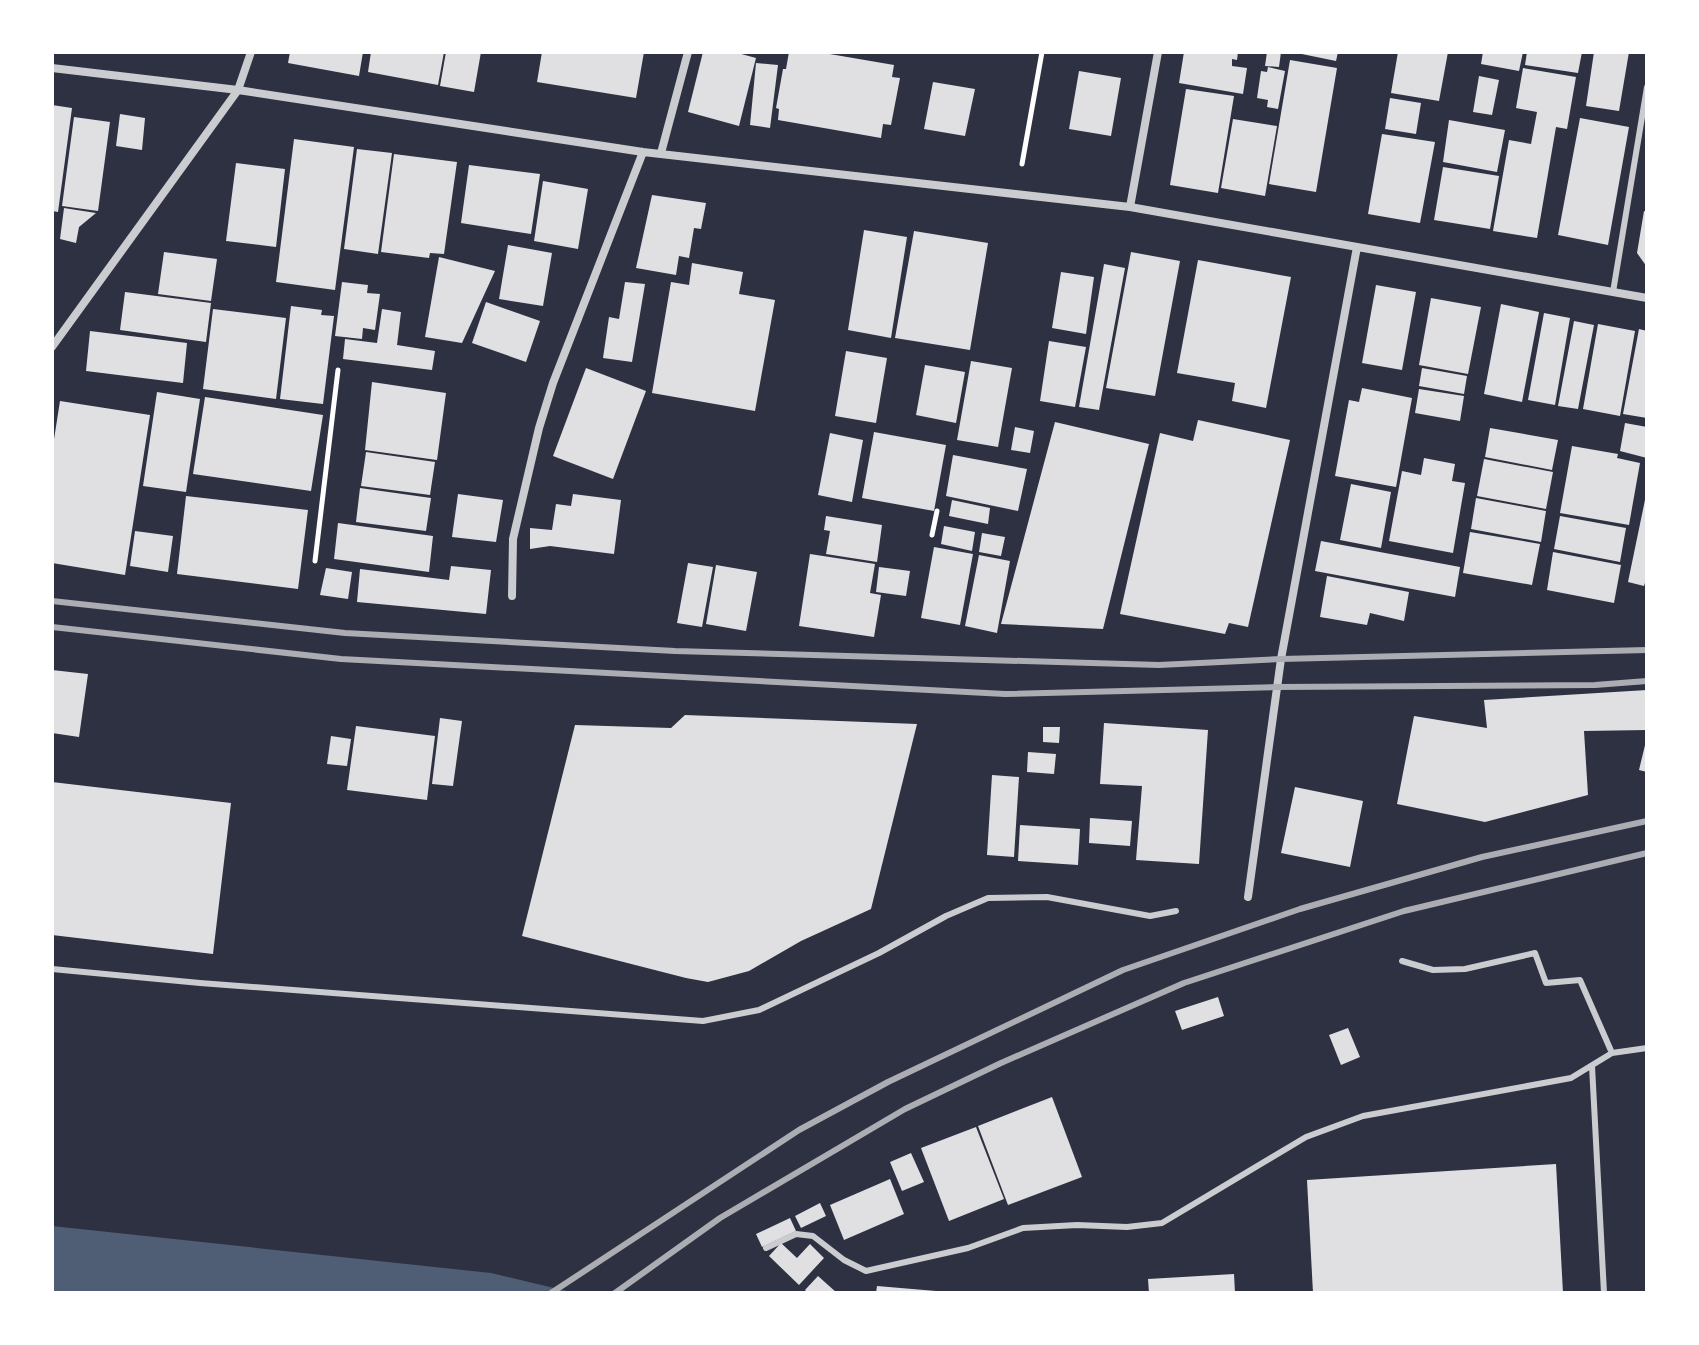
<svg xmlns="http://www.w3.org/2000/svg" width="1699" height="1345" font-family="Ubuntu,sans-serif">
<rect width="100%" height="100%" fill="#2d3142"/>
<path fill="#4f5d75" d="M52,1226l439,47 84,20h-523z"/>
<path fill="#e0e0e3" d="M290,52h73l-4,24 -71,-13z
M371,52h73l-6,33 -70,-13z
M446,52h35l-7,40 -34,-6z
M542,52h102l-8,46 -99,-16z
M703,52h31l22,6 -17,68 -51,-14z
M789,52h29l76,13 -2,12 8,1 -9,47 -8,-1 -2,14 -103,-18 1,-11 -3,-1 7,-39h3z
M1184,52h54l-1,8 -5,-1v7l15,2 -4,26 -64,-11z
M1267,52h14l-2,15 -14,-1z
M1292,52h46l-2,9z
M1398,52h50l-9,49 -48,-8z
M1483,52h40l-4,19 -38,-7z
M1527,52h55l-4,21 -53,-8z
M1594,52h35l-10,59 -33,-5z
M1290,60l47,8 -21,124 -47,-8z
M756,63l22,2 -8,63 -20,-3z
M1268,67l17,4 -7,38 -11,-2 1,-7 -11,-2 4,-27 6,1z
M1523,68l53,9 -9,52 -11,-2 -19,111 -44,-7 16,-91 22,4 6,-32 -21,-4z
M1079,71l42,7 -10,58 -42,-7z
M1479,76l20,4 -7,35 -19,-3z
M933,82l42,7 -10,47 -41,-7z
M1186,89l48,7 -16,97 -48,-8z
M1390,98l31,5 -5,31 -31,-5z
M52,105l20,3 -14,104 -6,-1z
M120,114l25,4 -3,32 -26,-4z
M74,117l36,5 -12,89 -36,-5z
M1580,118l49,9 -21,118 -50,-10z
M1233,119l44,7 -12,70 -44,-8z
M1449,120l56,10 -8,42 -54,-10z
M1382,134l53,8 -15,81 -52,-9z
M294,139l60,8 -19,143 -59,-8z
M357,149l35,4 -14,101 -34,-5z
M394,154l63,8 -13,92 -14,-1 -1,5 -48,-6z
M236,163l49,6 -9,78 -50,-6z
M469,165l71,9 -9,60 -70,-11z
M1443,167l56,9 -9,53 -56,-9z
M543,181l45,8 -10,60 -44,-8z
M652,195l54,8 -5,26 -7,-1 -5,30 -10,-2 -3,19 -40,-7z
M64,208l32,5 -17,14 -3,16 -16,-4z
M1644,211l3,1v55l-10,-14z
M864,230l43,7 -16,101 -43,-8z
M914,231l74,12 -18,107 -75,-12z
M508,245l44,8 -9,53 -44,-7z
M164,252l53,7 -6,42 -53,-7z
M1131,252l49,9 -25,135 -49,-8z
M439,257l56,14 -33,72 -37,-6z
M1198,260l93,17 -25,131 -34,-7 3,-18 -58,-10z
M692,263l51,9 -4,22 36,6 -20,111 -103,-18 19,-111 18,3z
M1104,264l21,4 -26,142 -20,-3z
M1061,272l33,5 -8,57 -34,-6z
M342,282l26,3 -1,8 13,1 -5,36 -12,-2 -1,11 -27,-3z
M625,282l20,2 -13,78 -29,-4 6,-41 10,2z
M1376,285l40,7 -14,78 -40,-7z
M125,292l86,11 -5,39 -86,-12z
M1431,298l50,9 -13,67 -49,-9z
M486,302l54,19 -14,41 -54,-19z
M1501,304l38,8 -17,90 -38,-8z
M291,306l31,4 -1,5 13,1 -11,88 -43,-5z
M213,309l73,9 -10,81 -73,-10z
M382,309l19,3 -4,33 38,6 -3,19 -89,-11 2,-20 32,4z
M1544,313l26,5 -15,87 -27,-5z
M1574,321l20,4 -16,84 -20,-3z
M1598,324l37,7 -15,85 -37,-7z
M1639,329l8,2v87l-24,-4z
M90,331l97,12 -4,40 -97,-12z
M1049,341l37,6 -11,60 -35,-6z
M846,351l41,7 -11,65 -41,-7z
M971,361l41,7 -14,79 -41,-7z
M925,365l40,7 -9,51 -40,-8z
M586,368l60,23 -33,88 -60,-23z
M1422,368l45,8 -3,18 -45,-8z
M372,382l74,11 -9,67 -72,-10z
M1362,388l50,10 -16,89 -61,-11 14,-76 10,2z
M1419,389l45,7 -4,25 -45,-8z
M157,392l43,7 -14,93 -43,-6z
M205,397l118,18 -12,76 -118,-17z
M60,401l90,14 -25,160 -73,-12v-111z
M1198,420l92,20 -42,187 -19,-4 -4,11 -105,-20 40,-181 33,8z
M1055,422l94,22 -46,185 -102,-5z
M1625,423l22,4v31l-27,-7z
M1015,427l19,4 -4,22 -19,-3z
M1490,428l68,12 -6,30 -67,-13z
M874,432l72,13 -12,66 -72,-13z
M830,433l33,7 -11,62 -34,-7z
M1572,446l46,8 -1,4 23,5 -11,62 -69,-12z
M366,452l69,10 -5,33 -69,-9z
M953,455l74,14 -9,42 -72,-15z
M1424,458l31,6 -3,17 13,2 -12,70 -64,-12 13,-70 19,4z
M1484,459l69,13 -7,37 -69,-13z
M1351,484l40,8 -10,56 -41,-8z
M360,488l71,10 -5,33 -70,-9z
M458,494l45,6 -7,42 -44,-5z
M573,494l48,6 -7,54 -64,-8 -20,3v-21l22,2 4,-26 15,2z
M1646,495l1,81 -3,10 -16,-4z
M186,496l122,14 -10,79 -121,-15z
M1476,498l70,13 -5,31 -70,-13z
M952,500l38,8 -2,16 -39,-8z
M826,516l56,9 -5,37 -51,-8 4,-23 -6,-1z
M1560,516l66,12 -6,34 -66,-13z
M338,523l95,13 -4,36 -95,-13z
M944,526l31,6 -3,19 -31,-7z
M135,531l38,5 -5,36 -38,-6z
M1470,532l70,12 -8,41 -69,-12z
M982,533l23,4 -4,19 -22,-4z
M1321,541l139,26 -5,30 -140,-26z
M934,547l39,7 -13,71 -39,-7z
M1553,552l68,13 -7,38 -67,-13z
M810,554l65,10 -5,29 11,2 -7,42 -75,-11z
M979,555l31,6 -13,72 -32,-7z
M688,563l25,4 -11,60 -25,-4z
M716,565l41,7 -11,59 -40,-7z
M451,566l40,4 -5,44 -129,-12 3,-33 89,11z
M879,567l31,4 -4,25 -30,-4z
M326,568l26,4 -4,27 -28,-4z
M1327,576l82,16 -5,29 -34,-8 -3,12 -47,-8z
M52,670l36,4 -9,63 -27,-4z
M1647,690v40l-63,1 4,64 -103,27 -88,-18 17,-88 73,12 -3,-28z
M685,715l232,9 -46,185 -70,32 -52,30 -41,11 -22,-4 -164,-42 53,-211 96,3z
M440,718l22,3 -9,65 -21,-2z
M1104,723l104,7 -9,134 -63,-4 6,-74 -42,-2z
M356,726l79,10 -8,64 -80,-10z
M1043,727h17l-1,16 -16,-1z
M331,736l20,3 -4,27 -20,-2z
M1646,741h1v31l-8,-2z
M1028,752l28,2 -2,20 -27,-2z
M992,775l27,2 -5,80 -27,-2z
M52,782l179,21 -18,151 -161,-19z
M1295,787l68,14 -13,66 -69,-14z
M1090,818l42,3 -2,25 -41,-3z
M1020,825l60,4 -2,36 -60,-4z
M1218,997l6,19 -42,14 -7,-19z
M1348,1028l12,29 -19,8 -12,-30z
M1052,1097l30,80 -74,28 -30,-79z
M976,1127l28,72 -55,22 -28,-73z
M911,1153l13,29 -22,9 -12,-29z
M1556,1164l7,129h-250l-6,-113z
M890,1179l14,35 -60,26 -14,-35z
M820,1203l6,13 -25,12 -6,-12z
M790,1218l6,13 -34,16 -6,-13z
M781,1243l16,15 13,-14 14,14 -25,27 -30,-29z
M1234,1274l1,19h-86l-1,-14z
M818,1276l19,17h-29l-3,-3z
M877,1286l59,5v2h-60z"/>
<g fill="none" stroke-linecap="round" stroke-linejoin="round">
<path stroke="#fff" stroke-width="5" d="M1022,164l20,-112
M932,535l5,-24
M315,561l23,-191"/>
<path stroke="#caccd0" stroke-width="6" d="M1613,292l34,-205
M1402,961l31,9 32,-1 70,-16 11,30 34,-3 32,73
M52,969l148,14 503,38 56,-11 120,-57 67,-37 42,-18 59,-1 103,19 26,-5
M1592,1066l12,227
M766,1248l30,-14 17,2 31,24 22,11 102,-23 55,-20 54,-3 50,2 35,-4 144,-86 57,-21 208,-38 41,-25 35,-5"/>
<path stroke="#caccd0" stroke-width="8" d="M52,68l186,22 405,62 487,55 517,91
M661,153l27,-101
M1130,207l28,-155
M52,347l186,-257 13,-38
M512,596l1,-57 26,-111 14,-45 90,-231
M1248,897l33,-238 76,-412"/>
<path stroke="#abadb3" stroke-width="6" d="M52,601l293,32 330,18 484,14 122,-6 366,-9
M52,627l289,32 664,35 272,-7 318,-2 52,-4
M551,1293l248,-163 89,-48 235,-112 177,-61 182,-52 165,-36
M615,1293l105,-75 185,-109 96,-46 183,-80 220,-72 243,-58"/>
</g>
<rect width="1699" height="1345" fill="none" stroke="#ffffff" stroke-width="108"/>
</svg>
